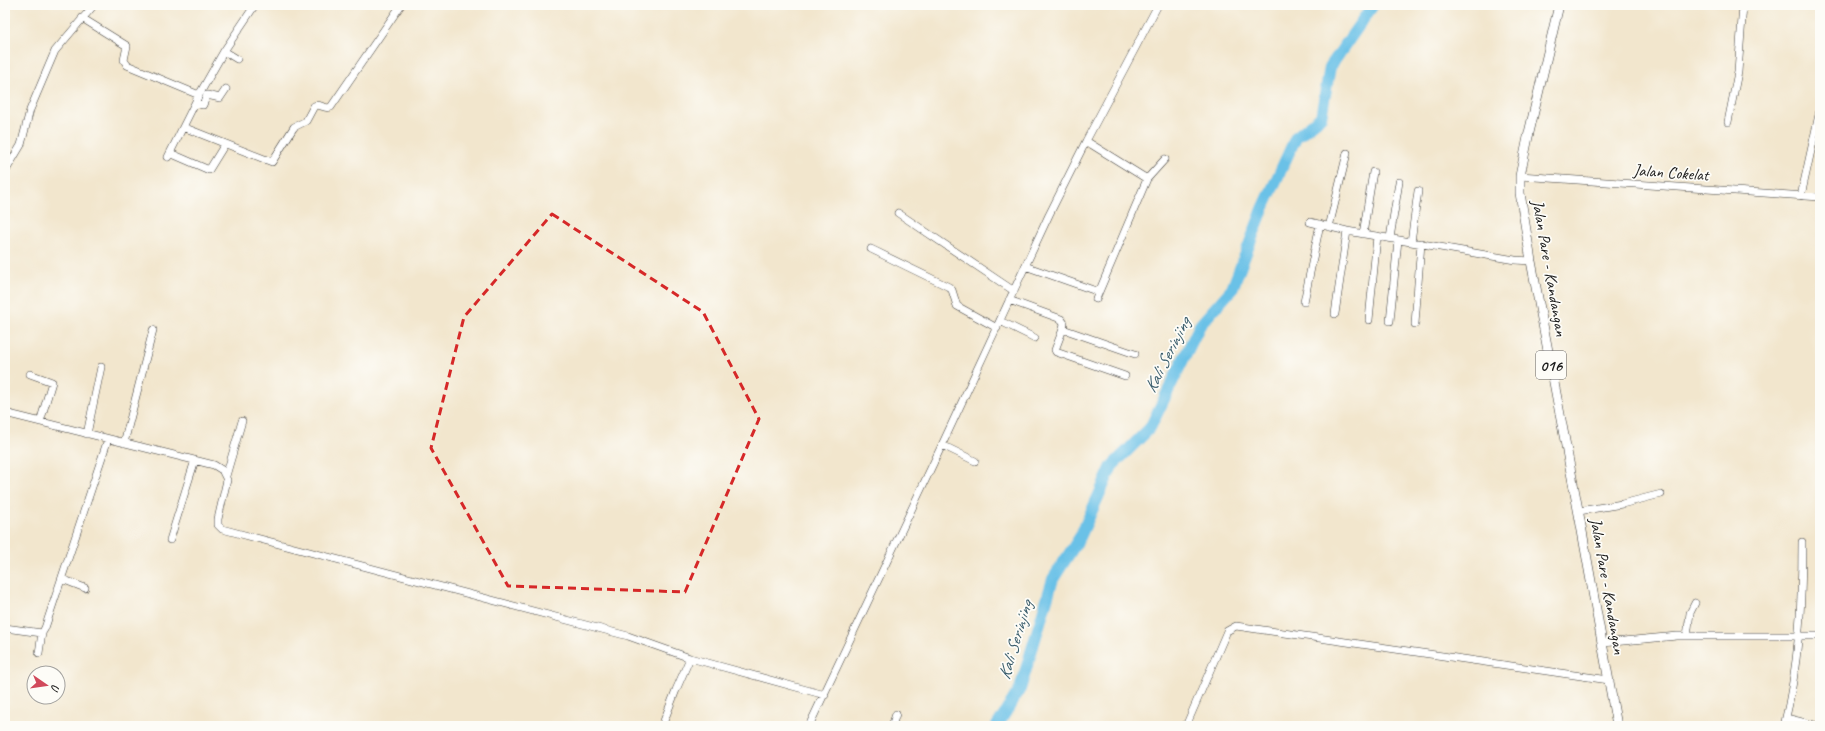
<svg xmlns="http://www.w3.org/2000/svg" width="1825" height="731" font-family="Caveat,sans-serif">
<rect width="100%" height="100%" fill="#fdfcf7"/>
<filter id="ink" filterUnits="userSpaceOnUse"><feTurbulence type="fractalNoise" baseFrequency=".025" numOctaves="2"/><feDisplacementMap in="SourceGraphic" scale="8" xChannelSelector="R" yChannelSelector="G"/><feConvolveMatrix kernelMatrix="1 2 1 2 8 2 1 2 1" color-interpolation-filters="sRGB"/></filter>
<filter id="wash" filterUnits="userSpaceOnUse"><feTurbulence type="fractalNoise" baseFrequency=".012" numOctaves="4" result="noise"/><feDisplacementMap in="SourceGraphic" scale="16" xChannelSelector="R" yChannelSelector="G"/><feGaussianBlur stdDeviation="0.9" result="paint"/><feColorMatrix in="noise" values="0 0 0 0 0 0 0 0 0 0 0 0 0 0 0 0 0 1.4 0 .05"/><feComposite in="paint" operator="in"/></filter>
<g filter="url(#wash)">
<rect width="100%" height="100%" fill="#f2e6cd"/>
<g fill="none" stroke-linecap="round" stroke-linejoin="round">
<path stroke="#6ac1e7" stroke-width="12" d="M997,726l23,-37 33,-110 27,-42 32,-71 38,-38 50,-103 32,-36 31,-80 33,-72 25,-20 9,-50 43,-62"/>
</g>
</g>
<g filter="url(#ink)">
<g fill="none" stroke-linecap="round" stroke-linejoin="round">
<g stroke="#3c3a37" stroke-width="8">
<path id="minor" d="M82,18l45,28 -3,14 3,5 72,30
M224,51l13,8
M195,103l8,2 4,-10 13,3 6,-9
M1728,122l10,-50 5,-67
M183,127l89,35 22,-35 12,-6 8,-15c6,-3 11,4 17,1l70,-102
M1086,141l61,38
M170,153l39,17 16,-26
M168,157l31,-62 25,-44 31,-46
M5,172l16,-27 9,-35 25,-59 39,-46
M1520,176l300,21
M1801,196l19,-86
M898,213l116,78
M1310,222l37,9 168,29 16,1
M1329,227l18,-74
M1363,234l10,-62
M1390,238l9,-56
M1411,242l7,-51
M871,249l78,38 3,3 5,16 40,22
M1025,266l74,26
M1096,299l51,-120 18,-20
M1009,300l52,19 3,4 -1,6 72,25
M1304,302l16,-78
M1335,314l12,-83
M1369,320l8,-84
M1000,321l35,17
M1390,321l8,-81
M1415,324l6,-81
M1063,329l-8,21 1,2 69,24
M30,374l22,8 -12,40
M5,413l209,52 8,5 5,10 -9,39v6l4,4 406,107 62,22 135,37
M87,434l14,-67
M124,443l29,-113
M942,445l33,16
M226,476l16,-55
M1579,511l43,-7 39,-10
M170,540l25,-80
M62,579l23,9
M5,628l37,5
M1687,636l3,-23 5,-10
M1602,643l75,-7h143
M39,653l3,-20 3,-5 63,-189
M1786,718l32,8
M662,726l14,-36 14,-32
M809,726l132,-279 108,-232 37,-74 72,-136
M892,726l4,-12
M1186,726l41,-95 9,-5 373,54
M1784,726c15,-60 18,-122 18,-184"/>
</g>
<g stroke="#3c3a37" stroke-width="10">
<path id="major" d="M1559,5l-31,132 -8,39v17l11,68 49,259 37,206"/>
</g>
<use href="#minor" stroke="#fff" stroke-width="7"/>
<use href="#major" stroke="#fff" stroke-width="9"/>
</g>
</g>
<path fill="none" stroke="#d62828" stroke-width="3" stroke-dasharray="8 5" stroke-linejoin="round" d="M552,214l151,98 56,107 -74,173 -177,-6 -77,-138 33,-131z"/>
<g text-anchor="middle" stroke-width="3.5" stroke-linejoin="round" paint-order="stroke">
<rect fill="#fdfcf7" stroke="#605f5e" stroke-width="1" x="1536" y="351" width="30" height="28" rx="3"/>
<g font-size="16" font-weight="bold" fill="#1c1c1c">
<text x="1551" y="371">016</text>
</g>
<g font-size="17" fill="#1c1c1c" stroke="#fdfcf7">
<text transform="translate(1671 172) rotate(4)" y="6">Jalan Cokelat</text>
<text transform="translate(1550 268) rotate(80)" y="6">Jalan Pare - Kandangan</text>
<text transform="translate(1608 586) rotate(80)" y="6">Jalan Pare - Kandangan</text>
</g>
<g font-size="18" font-style="italic" fill="#3b5e6d" stroke="#fdfcf7">
<text transform="translate(1167 355) rotate(-63)" y="6">Kali Serinjing</text>
<text transform="translate(1015 640) rotate(-73)" y="6">Kali Serinjing</text>
</g>
</g>
<rect width="1825" height="731" fill="none" stroke="#fdfcf7" stroke-width="20"/>
<g transform="translate(46 685) rotate(103)"><circle r="19" fill="#fdfcf7" stroke="#a3a29f"/>
<path d="M0-3L7 15L0 10L-7 15Z" fill="#d1495b"/>
<text y="-6" font-size="11" font-weight="bold" text-anchor="middle" fill="#1c1c1c">U</text>
</g>
</svg>
